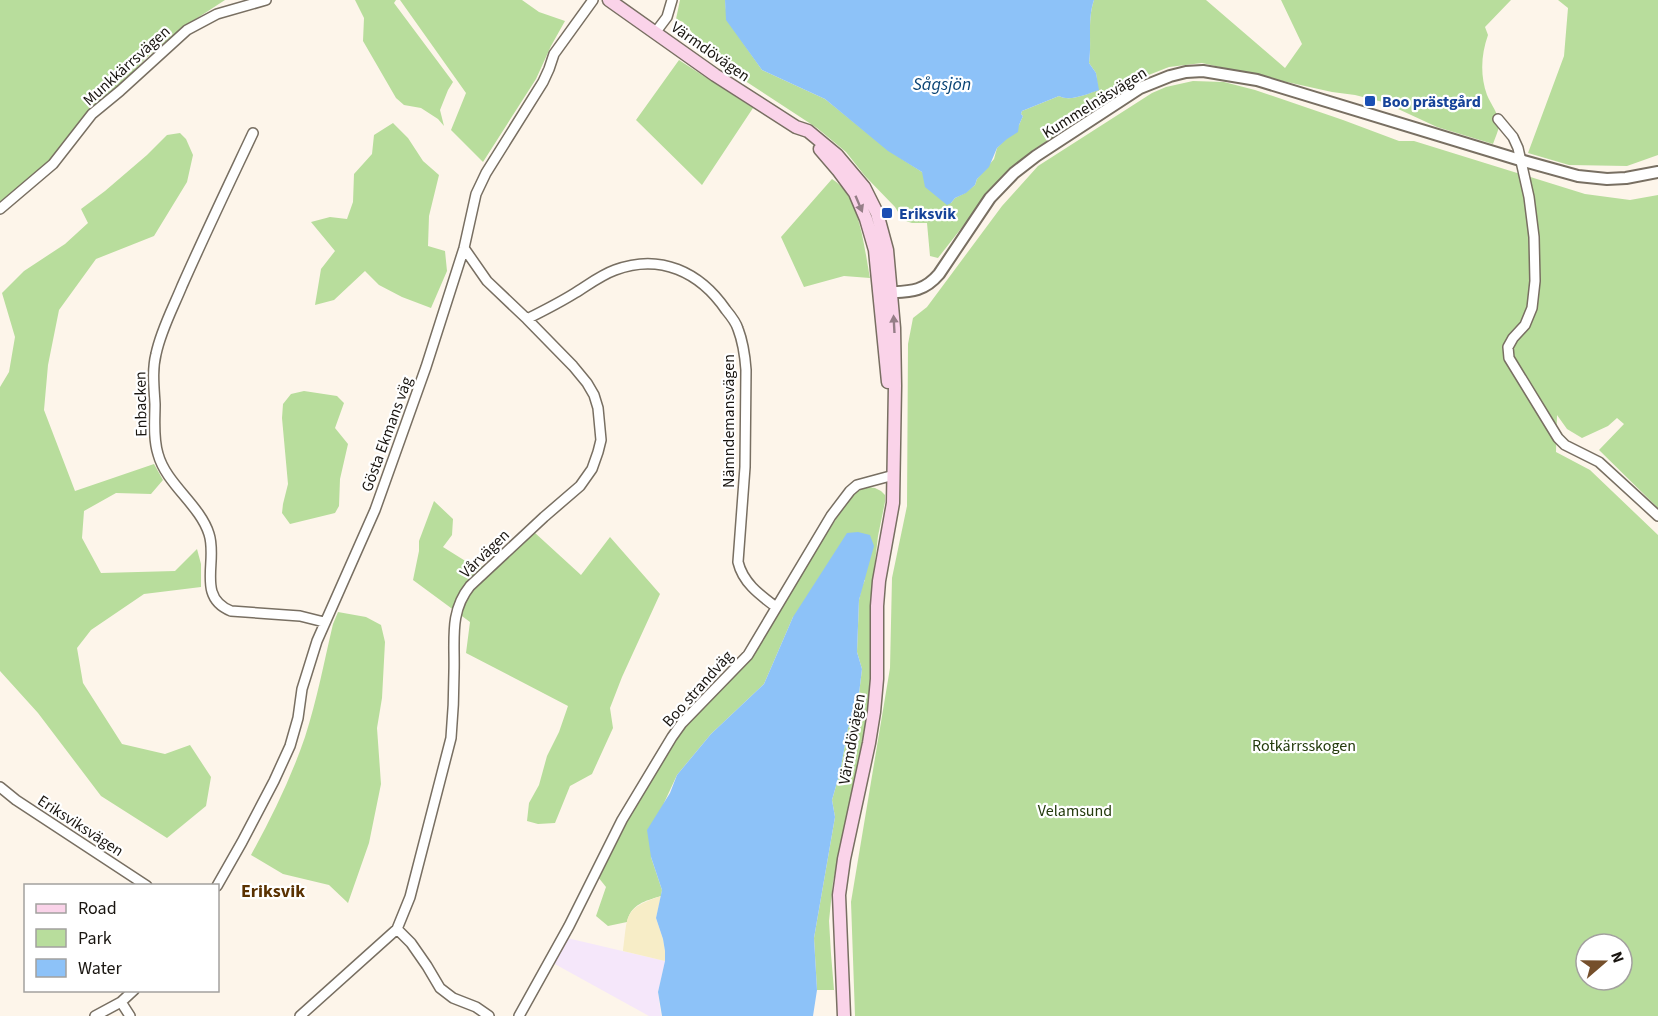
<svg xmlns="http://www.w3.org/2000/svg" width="1658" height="1016" font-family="'Source Sans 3',sans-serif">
<rect width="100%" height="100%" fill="#fdf5ea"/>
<path fill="#f5e7fa" d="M567,938l98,23 -7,31 3,24h-12l-96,-53z"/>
<path fill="#b8dd9c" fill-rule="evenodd" d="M0,0h225l-43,28 -36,30 -108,115 -38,32z
M355,0h41l-2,3 59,79 -5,8 -8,20 4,16 -6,-7 -17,-11 -17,-3 -8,-7 -33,-57 1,-23z
M400,0h122l17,12 26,9 -14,25 -15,33 -53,83 -32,-32 15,-37z
M680,0h45l2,20 35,50 63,29 63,51 34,22 29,31 4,-5 10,-5 10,-8 2,-6 17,-20 3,-11 22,-23 4,-9 -2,-2 1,-3 37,-15c11,6 28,-2 39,-6l-2,-17 -7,-10c3,-20 -2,-43 5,-63h112l79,68 17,-24 -21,-44h230l-26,27 3,8c-7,20 -8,40 -1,60 4,10 13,20 12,31 -1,6 -4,12 -6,18l-56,-17 -54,-25 -28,-7 -23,-3 -130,-29 -33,4 -23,9 -113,74 -31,26 -64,82 -8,-2 -3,-33h-15l-9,-3 -8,-13 -30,-31 -19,-24 -29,-24 -113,-74 -13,-23 -8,-9 -7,-3z
M1558,0h100v155l-31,11 -58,-1 -41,-12 36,-97 4,-48z
M679,60l74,48 -51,77 -66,-65z
M1193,81l31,1 31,8 88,30 56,21h15l171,53 45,6 28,-5v313l-59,-58 25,-26 -7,-6 -9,8 -26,12 -15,-9 -10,-14 -1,37 34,18 68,65v481h-803l-4,-114 39,-234 2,-90 15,-72 1,-162 5,-26 14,-11 75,-101 36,-40 114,-73 14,-6zM1586,944h36v36h-36z
M393,123l15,15 15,23 16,14 -10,41 -1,30 17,5 2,20 -16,37 -29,-11 -23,-12 -14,-14 -31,29 -19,5 6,-36 14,-18 -24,-29 19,-5 17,2 6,-17 1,-28 18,-20 2,-19z
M180,133l6,6 7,16 -6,27 -33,54 -58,23 -37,51 -11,55 -4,45 31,81 79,-27 9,16 -12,14 -35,-1 -32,18 -2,27 19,35 74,-2 22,-22 4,15v23l-57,7 -53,36 -14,18 6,35 39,61 43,10 25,-9 21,32 -5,29 -39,32 -66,-42 -63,-83 -38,-42v-284l9,-15 6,-35 -13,-44 22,-22 41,-27 23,-21 -7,-14 24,-18 42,-36 20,-20z
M832,179c28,17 32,68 38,99l-26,-2 -40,11 -23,-50z
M304,391l33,5 7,7 -9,25 13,16 -8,35 -1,27 -4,7 -45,11 -8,-11 1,-9 5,-20 -6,-66 1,-14 8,-10z
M867,487l8,1 6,3 4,4v7l-7,34 -8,69v76l-3,31 -4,28 -30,142 -4,39 2,33 3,36h-17l-3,-52 21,-121 -3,-17 8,-28 8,-44 10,-26 4,-33 -5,-17 2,-52 3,-14 3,-6 -72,37 -29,67 -53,50 -34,41 -13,28 -13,54 11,33 -1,6c-16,5 -30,8 -34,26l-19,4 -12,-10 10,-29 -8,-10 28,-57 48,-78 14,-18 60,-61 65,-109 39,-59 8,-7z
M434,501l19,18 -1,16 -9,12 32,20 25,-3 34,-32 47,43 29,-38 50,57 -38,83 -12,31 3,20 -21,46 -22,12 -15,37 -17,1 -11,-3 2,-18 10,-18 8,-29 12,-24 9,-26 -102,-53 4,-31 -57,-42 6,-29v-10z
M338,612l28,5 15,8 4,17 -3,56 -5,30 4,56 -12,59 -21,60 -19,-18 -46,-11 -32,-19c21,-38 40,-77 54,-118 12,-37 19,-75 28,-113z"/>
<path fill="#f7edc7" d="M661,896l-5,22 7,21 2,12v10l-42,-10c5,-37 0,-42 38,-55z"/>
<path fill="#8dc2f8" d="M725,0h369c-7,20 -2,43 -5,63l7,10 3,17c-12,4 -29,12 -40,6l-37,15 -1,3 2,2 -4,9 -1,7 -11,7 -10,9 -8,19 -12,12 -2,6 -9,8 -11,5 -4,5 -4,2 -22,-18 -3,-15 -34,-21 -63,-52 -63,-29 -36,-50z
M858,532l12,3 4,11 -15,54 -2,52 5,17 -4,33 -10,26 -8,44 -8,28 3,17 -21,121 3,52 -4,26h-151l-4,-24 7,-31v-10l-2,-12 -7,-21 6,-28 -11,-33 -4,-27 23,-37 7,-18 34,-41 53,-50 29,-67 54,-84z"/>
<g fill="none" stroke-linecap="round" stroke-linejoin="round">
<g stroke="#786f62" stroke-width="12">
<path id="minor" d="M655,33l12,-16 5,-17
M1498,119l15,18 5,11 11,49 5,40 1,44 -3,27 -7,17 -12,13 -5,9 1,11 49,80 7,7 34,17 59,54
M253,133c-24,51 -48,101 -71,153 -9,22 -21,44 -26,68 -4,16 -2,33 -1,50 0,16 -2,34 3,50 8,30 42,51 51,80 9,27 -13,63 22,77l69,5 24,6
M0,209l53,-45 39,-50 28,-23 67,-61 30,-16 49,-14
M527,319c16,-8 32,-16 48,-26 13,-8 26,-18 40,-23 45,-17 85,2 111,40 5,6 10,12 12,19 5,13 7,27 8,41l-1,97 -7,95c5,21 22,33 38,45
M0,787l16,13 131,86
M217,886l25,-44 32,-61 16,-35 8,-28 4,-29 15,-48 58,-131 51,-143 38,-119 12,-54 10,-21 57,-91 6,-13 5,-15 39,-54
M397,929l14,14 16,23 13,22 13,10 23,9 13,9
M121,1002l9,14
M95,1016l26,-14 13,-12
M300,1016l97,-87 13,-32 41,-159c2,-22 3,-44 3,-66 1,-32 -5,-60 16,-86l74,-69 36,-31 12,-17 6,-17 3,-12 -3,-32 -4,-13 -7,-12 -14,-17 -46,-47 -40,-38 -23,-33
M519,1016l50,-90 53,-106 50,-83 10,-14 66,-68 83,-139 19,-25 7,-6 37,-10"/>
</g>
<g stroke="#786f62" stroke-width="14">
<path id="tertiary" d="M882,293c25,-2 40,1 57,-19l51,-76 24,-25 22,-17 104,-68 30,-12 16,-4 17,-1 54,9 263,80 58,16 29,3 19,-1 32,-6"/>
</g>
<g stroke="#786f62" stroke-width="15">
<path id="secondary" d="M609,0l106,75 81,52 12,4 29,24 27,32 13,26 10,37 7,78 1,58 -2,117 -14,78 -2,25v73l-3,33 -5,31 -25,116 -5,36 5,121
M820,149l18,21 17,23 11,26 9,31 13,132"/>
</g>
<use href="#minor" stroke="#fff" stroke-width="9"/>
<use href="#tertiary" stroke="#fff" stroke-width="10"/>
<use href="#secondary" stroke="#fad3e9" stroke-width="12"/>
</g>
<defs><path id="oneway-solid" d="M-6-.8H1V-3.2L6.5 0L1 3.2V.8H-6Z" transform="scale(1.5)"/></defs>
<g fill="#957e87">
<use href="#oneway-solid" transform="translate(859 204) rotate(67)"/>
<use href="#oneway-solid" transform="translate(894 324) rotate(-93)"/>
</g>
<g fill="#1a4fb4" stroke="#fff" stroke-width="2">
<rect x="1364" y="95" width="12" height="12" rx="3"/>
<rect x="881" y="207" width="12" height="12" rx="3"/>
</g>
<g text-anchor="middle" stroke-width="4.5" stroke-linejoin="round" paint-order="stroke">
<g font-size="16" fill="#191510" stroke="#fff">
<text transform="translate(711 51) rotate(35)" y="6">Värmdövägen</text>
<text transform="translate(126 65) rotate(-42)" y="6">Munkkärrsvägen</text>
<text transform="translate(1094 102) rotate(-32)" y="6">Kummelnäsvägen</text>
<text transform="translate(140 404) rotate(-91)" y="6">Enbacken</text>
<text transform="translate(728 421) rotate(-90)" y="6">Nämndemansvägen</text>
<text transform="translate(386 434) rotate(-70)" y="6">Gösta Ekmans väg</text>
<text transform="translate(484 553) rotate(-44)" y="6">Vårvägen</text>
<text transform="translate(697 688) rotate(-48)" y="6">Boo strandväg</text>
<text transform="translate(851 739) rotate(-80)" y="6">Värmdövägen</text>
<text transform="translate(81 825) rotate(33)" y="6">Eriksviksvägen</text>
</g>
<g font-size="16" font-weight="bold" fill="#164399" stroke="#fff" text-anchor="start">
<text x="1382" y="107">Boo prästgård</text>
<text x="899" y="219">Eriksvik</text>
</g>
<g font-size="16" fill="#243b0d" stroke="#fff">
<text x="1304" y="751">Rotkärrsskogen</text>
<text x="1075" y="816">Velamsund</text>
</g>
<g font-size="18" font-style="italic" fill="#094374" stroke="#fff">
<text x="942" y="90">Sågsjön</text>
</g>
<g font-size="18" font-weight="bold" fill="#5a3202" stroke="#fff">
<text x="273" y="897">Eriksvik</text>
</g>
</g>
<rect x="24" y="884" width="195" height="108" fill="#ffffff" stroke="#a3a19f" stroke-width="1.5"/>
<rect x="36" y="904" width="30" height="9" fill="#fad3e9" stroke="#a3a19f" stroke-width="1.5"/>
<text x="78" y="914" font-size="18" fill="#191510">Road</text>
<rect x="36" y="929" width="30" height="18" fill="#b8dd9c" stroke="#a3a19f" stroke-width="1.5"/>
<text x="78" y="944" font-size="18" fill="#191510">Park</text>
<rect x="36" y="959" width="30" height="18" fill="#8dc2f8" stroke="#a3a19f" stroke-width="1.5"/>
<text x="78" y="974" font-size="18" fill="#191510">Water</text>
<g transform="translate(1604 962) rotate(70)"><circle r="28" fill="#ffffff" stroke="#a3a19f" stroke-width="1.5"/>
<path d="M0-4.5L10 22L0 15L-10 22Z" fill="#754f2b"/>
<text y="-9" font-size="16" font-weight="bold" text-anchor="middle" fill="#191510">N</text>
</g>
</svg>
